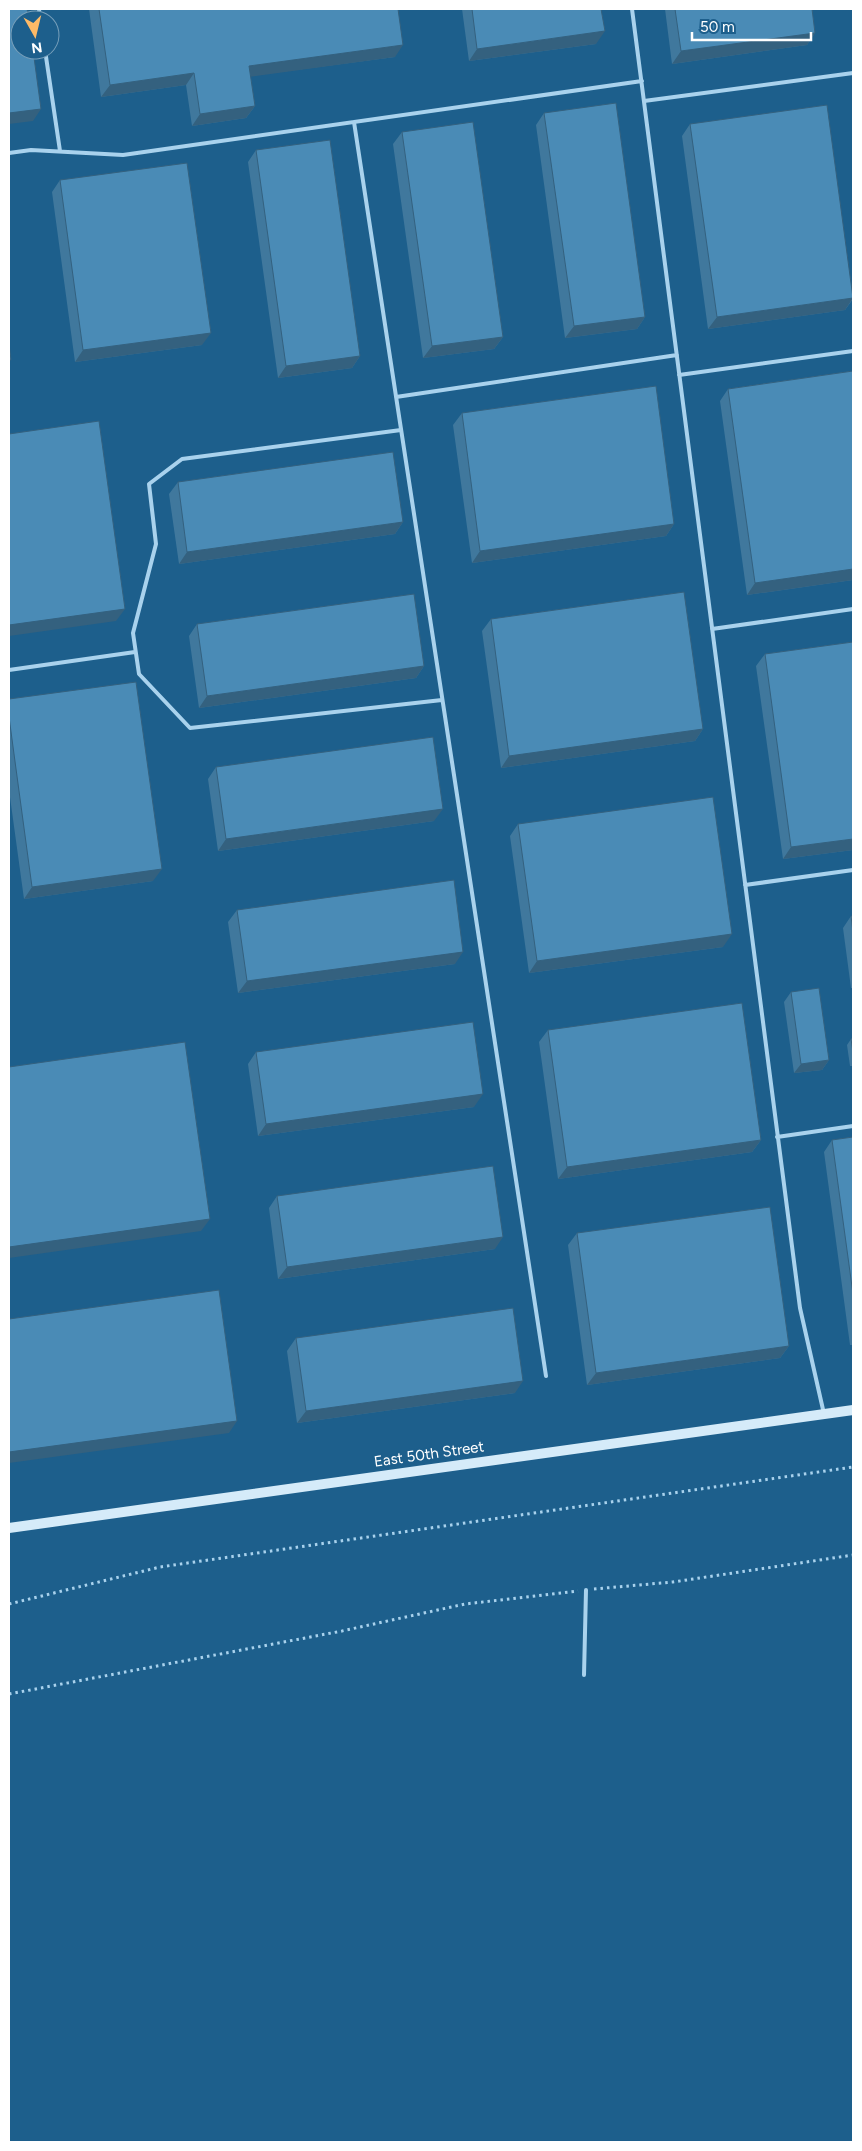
<svg xmlns="http://www.w3.org/2000/svg" width="862" height="2151" font-family="Figtree,sans-serif">
<rect width="100%" height="100%" fill="#1d5f8c"/>
<g fill="none" stroke-linecap="round" stroke-linejoin="round">
<path stroke="#a9d2ed" stroke-width="3" stroke-dasharray="2.5 4" stroke-linecap="butt" d="M594,1589l79,-7 180,-27
M9,1604l151,-37 693,-100
M9,1694l333,-63 123,-27 113,-13"/>
<path stroke="#a9d2ed" stroke-width="4" d="M39,9l1,11
M632,9l168,1299 24,106
M45,50l15,101
M644,101l209,-28
M354,122l192,1254
M9,153l22,-3 92,5 519,-74
M679,375l174,-24
M396,397l281,-42
M401,430l-219,29 -33,25 7,60 -23,89 6,41 51,54 252,-28
M712,629l141,-20
M9,670l126,-18
M745,885l108,-15
M777,1137l76,-11
M584,1675l2,-85"/>
<path stroke="#d5ebf9" stroke-width="10" d="M9,1528l844,-118"/>
</g>
<path fill="#40789d" d="M89,9h309l-3,48 -145,19 5,30 -9,12 -54,8 -6,-41 -85,12z
M462,9h139l-5,35 -127,17z
M665,9h147l3,24 -8,12 -135,19z
M544,113l101,204 -8,12 -72,9 -29,-213z
M690,124l163,170v5l-8,11 -137,19 -26,-193z
M402,132l101,205 -9,12 -71,9 -30,-214z
M256,150l104,206 -8,12 -74,10 -30,-216z
M60,180l142,165 -127,17 -23,-170z
M853,371v209l-106,15 -27,-194 8,-12z
M462,413l212,111 -8,12 -194,27 -19,-138z
M178,482l225,40 -8,12 -216,30 -10,-70z
M491,619l212,110 -8,12 -194,27 -19,-137z
M197,624l227,42 -8,12 -217,30 -10,-72z
M853,642v208l-70,9 -27,-193 9,-12z
M9,699l144,182 -129,18 -15,-109z
M216,767l218,54 -216,30 -10,-72z
M518,824l205,123 -194,26 -19,-137z
M237,910l218,54 -217,29 -10,-71z
M851,916h2v72h-2l-8,-60z
M791,992l38,68 -7,10 -28,3 -10,-71z
M548,1030l213,110 -9,12 -194,27 -19,-137z
M853,1038v28h-3l-3,-21 4,-6z
M256,1052l218,55 -216,29 -10,-72z
M853,1137v208h-3l-26,-193 8,-12z
M277,1196l218,53 -217,30 -9,-71z
M577,1233l212,113 -9,12 -193,27 -19,-140z
M296,1338l219,55 -218,30 -10,-72z"/>
<path fill="#34617f" d="M605,31l-9,13 -127,17 8,-12z
M815,33l-8,12 -135,19 9,-13z
M403,45l-8,12 -154,21 8,-12z
M194,73l-8,12 -85,12 9,-12z
M255,106l-9,12 -54,8 8,-12z
M41,109l-8,12 -24,3v-11z
M853,298l-8,12 -137,19 9,-12z
M645,317l-8,12 -72,9 9,-12z
M211,333l-9,12 -127,17 8,-12z
M503,337l-9,12 -71,9 9,-12z
M360,356l-8,12 -74,10 8,-12z
M403,522l-8,12 -216,30 8,-12z
M674,524l-8,12 -194,27 8,-12z
M853,569v11l-106,15 8,-12z
M125,609l-9,12 -107,15v-11z
M424,666l-8,12 -217,30 8,-12z
M703,729l-8,12 -194,27 8,-12z
M443,809l-9,12 -216,30 8,-12z
M853,839v11l-70,9 8,-12z
M162,869l-9,12 -129,18 8,-12z
M732,934l-9,13 -194,26 8,-12z
M463,952l-8,12 -217,29 9,-12z
M829,1060l-7,10 -28,3 7,-9z
M483,1094l-9,13 -216,29 8,-12z
M761,1140l-9,12 -194,27 9,-12z
M210,1219l-9,12 -192,27v-11z
M503,1237l-8,12 -217,30 9,-12z
M789,1346l-9,12 -193,27 9,-12z
M523,1381l-8,12 -218,30 9,-12z
M237,1421l-8,12 -220,30v-11z"/>
<path fill="#4a8bb6" stroke="#34617f" d="M9,9h18l2,11h-9v30h13l8,59 -32,4z
M99,9h299l5,36 -154,21 6,40 -55,8 -6,-41 -84,12z
M472,9h129l4,22 -128,18z
M675,9h137l3,24 -134,18z
M616,103l29,214 -71,9 -30,-213z
M827,105l26,193 -136,19 -27,-193z
M473,122l30,215 -71,9 -30,-214z
M330,140l30,216 -74,10 -30,-216z
M187,163l24,170 -128,17 -23,-170z
M9,344l2,16h-2z
M853,371v198l-98,14 -27,-194z
M656,386l18,138 -194,27 -18,-138z
M99,421l26,188 -116,16v-191z
M393,452l10,70 -216,30 -9,-70z
M684,592l19,137 -194,27 -18,-137z
M414,594l10,72 -217,30 -10,-72z
M853,642v197l-62,8 -26,-193z
M136,682l26,187 -130,18 -23,-170v-18z
M433,737l10,72 -217,30 -10,-72z
M713,797l19,137 -195,27 -19,-137z
M454,880l9,72 -216,29 -10,-71z
M851,916h2v16z
M819,988l10,72 -28,4 -10,-72z
M742,1003l19,137 -194,27 -19,-137z
M473,1022l10,72 -217,30 -10,-72z
M853,1038v14l-2,-13z
M185,1042l25,177 -201,28v-180z
M853,1137v157l-21,-154z
M493,1166l10,71 -216,30 -10,-71z
M770,1207l19,139 -193,27 -19,-140z
M219,1290l18,131 -228,31v-133z
M513,1308l10,73 -217,30 -10,-73z"/>
<g text-anchor="middle" stroke-width="4" stroke-linejoin="round" paint-order="stroke">
<g font-size="15" fill="#fff" stroke="#1d5f8c">
<text transform="translate(429 1454) rotate(-8)" y="5">East 50th Street</text>
</g>
</g>
<rect width="862" height="2151" fill="none" stroke="#ffffff" stroke-width="20"/>
<g transform="translate(35 35) rotate(172)"><circle r="24" fill="#1d5f8c" stroke="#779fba"/>
<path d="M0-4L9 19L0 12L-9 19Z" fill="#fdba67"/>
<text y="-8" font-size="14" font-weight="bold" text-anchor="middle" fill="#ffffff">N</text>
</g>
<path d="M692 32v8h119v-8" fill="none" stroke="#ffffff" stroke-width="2.5"/>
<text x="700" y="32" font-size="15" fill="#ffffff" stroke="#1d5f8c" stroke-width="4" paint-order="stroke">50 m</text>
</svg>
